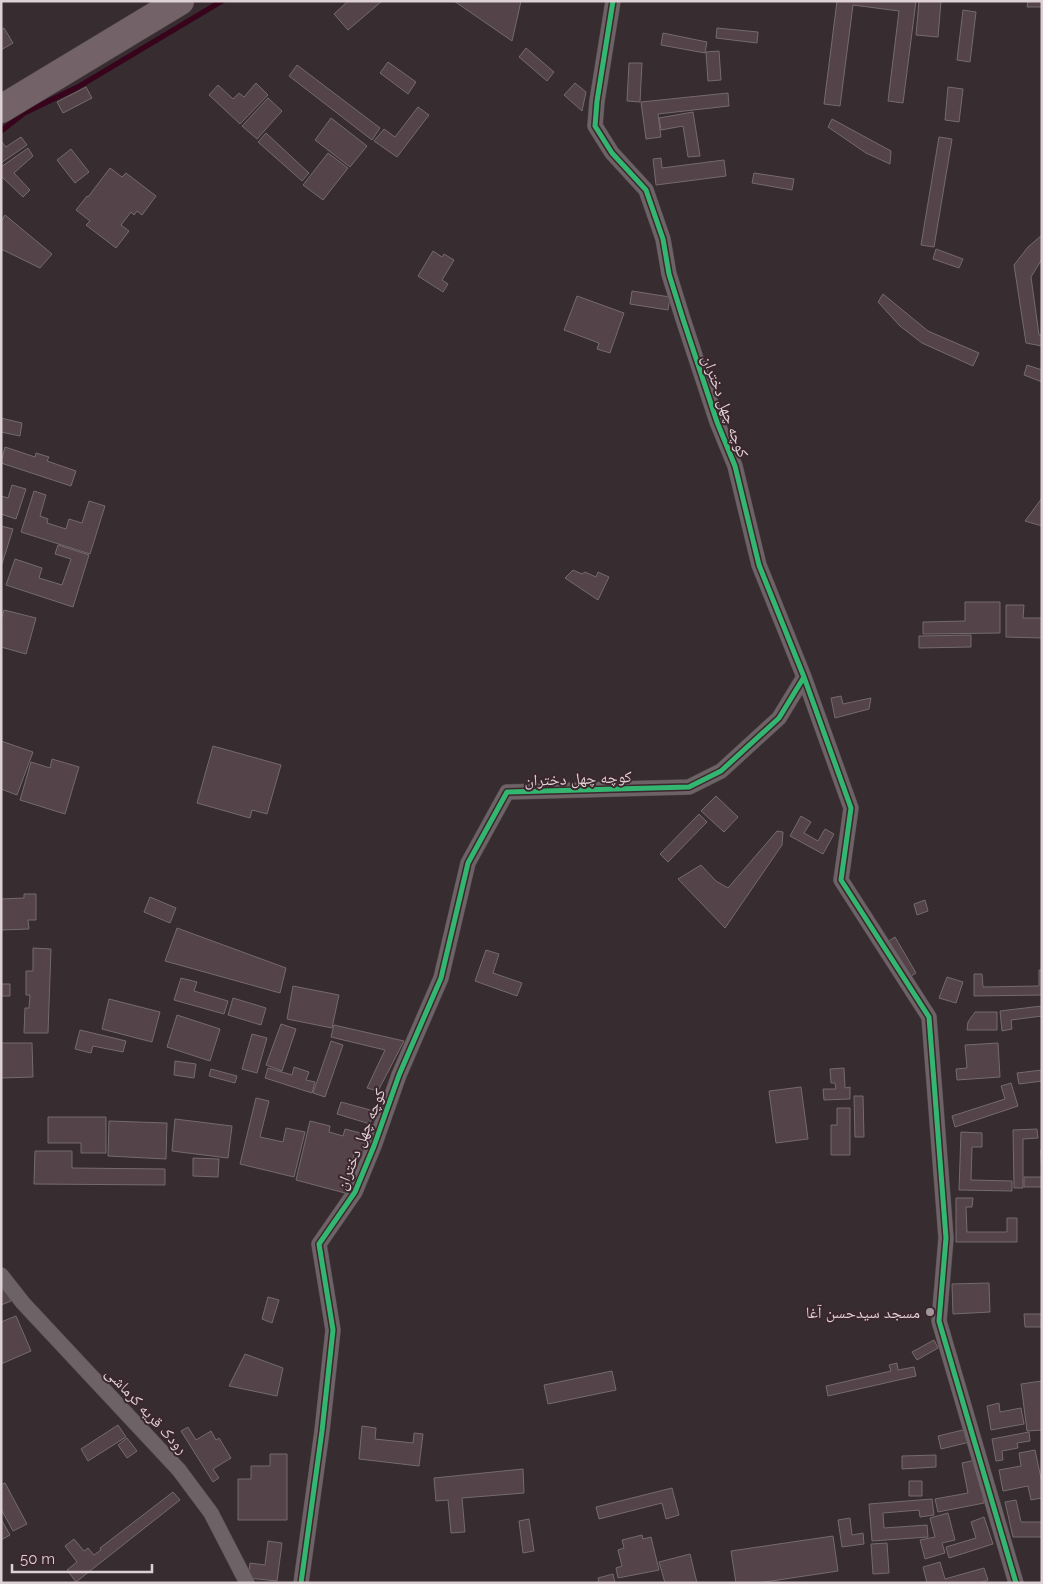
<svg xmlns="http://www.w3.org/2000/svg" width="1043" height="1584" font-family="Raleway,'Noto Naskh Arabic',sans-serif">
<rect width="100%" height="100%" fill="#372c2f"/>
<g fill="none" stroke-linecap="round" stroke-linejoin="round">
<path stroke="#38041b" stroke-width="5.5" d="M1,131l23,-18 54,-26 144,-86"/>
</g>
<path fill="#544348" stroke="#746b6d" d="M348,1h34l-34,29 -14,-16z
M454,1h67l-9,40z
M837,1h79l-13,102 -15,-2 11,-90 -46,-6 -13,101 -16,-2z
M919,1h22l-3,36 -22,-2z
M1028,1h14v6h-15z
M963,10l13,2 -6,50 -13,-2z
M4,28l9,15 -12,7v-20z
M717,28l41,4 -1,11 -41,-5z
M663,33l44,9 -2,11 -44,-8z
M526,48l28,24 -7,9 -28,-24z
M719,51l2,29 -13,1 -2,-29z
M388,62l28,20 -8,12 -28,-21z
M629,63h13l-2,39 -13,-1z
M297,65l83,63 -8,12 -83,-64z
M256,83l12,12 -28,29 -31,-29 9,-10 15,14 6,-6 5,4z
M575,83l11,9 -4,19 -18,-16z
M86,87l6,11 -29,15 -6,-11z
M948,87l15,2 -4,33 -14,-2z
M728,93l1,13 -71,8 3,23 -15,2 -5,-37z
M268,98l14,13 -25,28 -15,-13z
M418,107l11,8 -32,42 -23,-16 10,-12 11,8z
M693,112l7,44 -12,1 -5,-31 -22,4 -2,-12z
M331,118l36,28 -17,21 -35,-27z
M832,119l59,32 -1,13 -24,-11 -38,-26z
M266,133l43,40 -7,8 -44,-39z
M21,137l6,8 -26,18v-22l5,6z
M939,137l13,2 -18,108 -13,-2z
M28,148l5,8 -19,17 16,17 -7,7 -22,-21v-9z
M71,149l18,23 -14,11 -18,-23z
M328,153l20,15 -25,32 -20,-15z
M661,158l1,10 62,-8 2,16 -70,9 -3,-26z
M110,168l12,9 4,-4 30,23 -14,19 -5,-4 -3,4 -3,-3 -10,13 8,6 -13,17 -30,-23 4,-4 -14,-11 11,-14 1,1z
M754,173l40,6 -2,11 -40,-7z
M5,215l47,39 -12,14 -39,-19v-27z
M1042,235v24l-11,18 8,58h3v11l-16,-3 -12,-78 14,-18z
M936,249l27,10 -4,9 -26,-9z
M433,251l9,6 2,-3 10,6 -12,20 6,4 -5,8 -25,-16z
M632,291l38,6 -2,13 -38,-6z
M883,294l45,37 51,22 -6,13 -51,-23 -22,-17 -22,-24z
M577,296l47,17 -14,40 -13,-4 2,-6 -35,-13z
M1027,365l15,5v12l-18,-7z
M1,418l21,5 -2,13 -19,-4z
M5,447l30,10 1,-4 13,4 -2,4 29,10 -5,15 -70,-23z
M12,485l14,4 -10,30 -15,-5v-18l7,2z
M34,491l12,4 -6,21 8,3 -1,4 19,6 3,-10 13,4 7,-22 16,5 -15,48 -69,-22z
M1042,498v28l-17,-5z
M1,526l12,3 -12,38z
M58,545l31,10 -16,52 -67,-22 9,-26 27,9 -3,10 23,7 9,-26 -16,-5z
M573,570l9,4 3,-2 11,5 2,-5 11,5 -11,23 -33,-22z
M965,602h35v31l-77,1v-12l42,-1z
M1006,605h18l-1,13h19v20l-36,-1z
M4,610l32,8 -10,36 -25,-7v-27z
M971,635v12l-52,1v-12z
M841,696l2,8 28,-6 -2,11 -34,9 -4,-20z
M1,741l32,11 -16,43 -16,-6z
M213,746l68,19 -14,49 -15,-4 -2,8 -53,-15z
M52,759l27,8 -14,47 -45,-14 11,-38 19,6z
M716,796l22,21 -14,15 -23,-21z
M699,814l8,8 -39,40 -8,-8z
M801,816l10,6 -7,11 14,8 7,-12 9,5 -11,20 -33,-18z
M777,831l6,1 -1,13 -57,83 -47,-49 23,-14 15,16 12,7z
M24,894h12v26h-8l1,9 -28,1v-31l23,-1z
M150,897l26,11 -6,15 -26,-11z
M925,900l3,11 -11,4 -3,-11z
M177,928l109,40 -6,25 -115,-32z
M895,937l21,36 -8,5 -21,-36z
M33,948l18,1 -3,84h-24l1,-25h4l1,-13h-4v-24h7z
M486,950l13,4 -6,19 29,10 -5,13 -42,-15z
M1039,970h3v25l-68,1v-22h8l1,13 56,-1z
M947,977l16,5 -7,21 -17,-5z
M181,978l16,4 -3,9 34,10 -4,13 -50,-14z
M1,984h9v12h-9z
M293,986l46,9 -7,33 -45,-9z
M233,998l33,10 -5,17 -33,-10z
M109,999l51,13 -8,30 -50,-13z
M1042,1006v10l-31,4 1,9 -10,2 -2,-20z
M975,1012h22v18h-30l1,-8z
M177,1015l43,14 -10,32 -43,-14z
M281,1024l15,5 -14,42 -16,-6z
M334,1025l70,16 -26,50 -11,-3 18,-38 -54,-13z
M80,1030l46,11 -3,11 -30,-6 -2,7 -16,-4z
M252,1034l15,4 -10,35 -15,-4z
M331,1041l12,4 -18,52 -12,-4z
M1,1043h31l1,34 -32,1z
M998,1043l2,34 -43,3 -1,-11 11,-1 -2,-23z
M175,1061l21,3 -2,14 -20,-3z
M294,1067l15,5 -3,8 9,2 -3,11 -47,-15 3,-10 24,7z
M844,1068l1,20 5,-1v12l-26,1 -1,-11h13l-1,-6h-4l-1,-14z
M211,1069l26,7 -2,7 -26,-7z
M1042,1070v11l-23,3 -2,-11z
M1011,1083l7,23 -63,21 -3,-11 53,-17 -4,-13z
M801,1087l7,52 -32,4 -7,-52z
M854,1096h9l1,41h-9z
M256,1098l13,3 -9,36 23,5 3,-14 19,4 -11,45 -54,-13z
M341,1102l33,9 -4,13 -33,-10z
M837,1108h13v47h-19v-30h6z
M48,1117h58v36h-25v-10h-33z
M175,1119l57,7 -4,32 -56,-7z
M109,1121l58,2 -1,36 -58,-3z
M310,1121l20,5 -1,6 14,4 2,-7 23,6 -6,21 -8,-2 -9,39 -49,-13z
M1037,1129l1,9 -15,1v49h-9l-1,-58z
M961,1132l21,1v14h-10l-1,33 41,1v10l-53,-1z
M1041,1150l1,37h-18v-10h18z
M35,1151h37v17l93,1v16l-131,-1z
M193,1158l26,1 -1,18 -25,-1z
M956,1198h17l-1,9h-6l1,25h40v-14h10v24h-61z
M989,1283l1,29 -37,2 -1,-30z
M5,1290l6,11 -10,4v-14z
M268,1297l11,3 -7,23 -10,-4z
M1024,1314h18v13h-17z
M16,1316l15,35 -30,13v-42z
M934,1340l4,8 -21,12 -5,-8z
M245,1354l38,14 -6,28 -48,-10z
M897,1363l1,7 16,-3 2,9 -88,20 -2,-10 65,-15 -2,-6z
M612,1371l4,19 -68,14 -4,-19z
M1042,1381v49l-15,1 -6,-47z
M999,1403l1,9 21,-4 3,16 -33,6 -4,-24z
M118,1425l8,12 -38,24 -7,-12z
M362,1426l14,2 -1,11 38,4 1,-10 9,1 -4,32 -60,-7z
M188,1427l8,13 15,-9 5,9 3,-2 12,20 -18,11 6,9 -6,4 -32,-51z
M967,1429l3,13 -29,7 -3,-13z
M1029,1432l1,9 -13,2 1,5 -16,3 1,9 -7,1 -4,-22z
M127,1438l10,13 -10,7 -9,-13z
M1035,1450l7,33v15l-11,2 -3,-14 -25,5 -4,-21 22,-4 -2,-13z
M270,1454h17v66h-49v-41h13v-13h19z
M936,1455v12l-34,2v-13z
M976,1460l8,43 -46,9 -3,-13 33,-6 -6,-30z
M523,1469l1,24 -62,5 3,34 -14,1 -3,-33 -12,1 -2,-23z
M909,1481h13v15h-13z
M5,1483l22,41 -14,7 -12,-22v-24z
M672,1488l7,27 -13,4 -4,-16 -63,16 -3,-12z
M173,1492l7,8 -104,82 -9,-12 10,-8 -12,-16 9,-7 10,12 4,-3 6,7 7,-5 -1,-2z
M932,1499l2,16 -14,2 -1,-7 -36,3 1,15 43,-3 1,12 -56,4 -3,-37z
M1016,1500l5,22h21v15h-29l-8,-35z
M948,1513l7,27 -13,3 3,10 -20,6 -5,-19 15,-3 -5,-19z
M984,1517l9,27 -44,14 -3,-11 30,-9 -5,-16z
M850,1518l2,17 11,-2 1,11 -22,3 -4,-27z
M1,1519l9,16 -9,5z
M529,1519l5,32 -11,2 -4,-32z
M642,1535l1,4 8,-2 8,33 -41,8 -2,-10 6,-2 -4,-16 6,-2 -2,-8z
M833,1536l5,35 -80,12h-22l-5,-32z
M268,1541l14,2 -5,38 -29,-3 2,-15 15,2z
M887,1543l2,30 -16,1 -2,-30z
M690,1554l7,29h-32l-6,-21z
M940,1562l5,17 39,-11 4,12 -8,3h-53l-4,-16z
M613,1574l2,9h-16l-1,-5z"/>
<g fill="none" stroke-linecap="round" stroke-linejoin="round">
<g stroke="#544a4d" stroke-width="16">
<path id="street" d="M804,677l47,131 -10,72 88,137 17,221 -7,83 77,262
M1,1275l22,28 156,167 32,43 36,70
M301,1583l21,-152 11,-101 -14,-86 36,-52 19,-46 25,-71 42,-97 27,-115 39,-71 182,-5 32,-16 58,-53 25,-41 -45,-112 -24,-99 -18,-44 -34,-103 -14,-45 -6,-35 -17,-49 -34,-37 -17,-27 2,-25 16,-100"/>
</g>
<g stroke="#544a4d" stroke-width="29">
<path id="highway" d="M1,109l179,-108"/>
</g>
<use href="#street" stroke="#6d6366" stroke-width="15"/>
<use href="#highway" stroke="#736369" stroke-width="28"/>
<g stroke="#3b272d" stroke-width="8">
<path id="cycleway" d="M804,677l47,131 -10,72 88,137 17,221 -7,83 77,262
M301,1583l21,-152 11,-101 -14,-86 36,-52 19,-46 25,-71 42,-97 27,-115 39,-71 182,-5 32,-16 58,-53 25,-41 -45,-112 -24,-99 -18,-44 -34,-103 -14,-45 -6,-35 -17,-49 -34,-37 -17,-27 2,-25 16,-100"/>
</g>
<use href="#cycleway" stroke="#33b770" stroke-width="5"/>
</g>
<circle fill="#a4979b" stroke="#3b272d" stroke-width="2" cx="930" cy="1312" r="5"/>
<g text-anchor="middle" stroke-width="4" stroke-linejoin="round" paint-order="stroke">
<g font-size="16" fill="#ded1d5" stroke="#3b272d">
<text transform="translate(726 406) rotate(70)" y="6">کوچه چهل دختران</text>
<text transform="translate(578 778) rotate(-2)" y="6">کوچه چهل دختران</text>
<text transform="translate(360 1139) rotate(-68)" y="6">کوچه چهل دختران</text>
<text transform="translate(147 1410) rotate(47)" y="6">رودک قریه کرماشی</text>
</g>
<g font-size="16" fill="#ded1d5" stroke="#3b272d" text-anchor="end">
<text x="920" y="1318">مسجد سیدحسن آغا</text>
</g>
</g>
<rect width="1043" height="1584" fill="none" stroke="#ded1d5" stroke-width="5"/>
<path d="M12 1564v8h140v-8" fill="none" stroke="#ded1d5" stroke-width="2.5"/>
<text x="20" y="1564" font-size="15" fill="#ded1d5" stroke="#3b272d" stroke-width="4" paint-order="stroke">50 m</text>
</svg>
